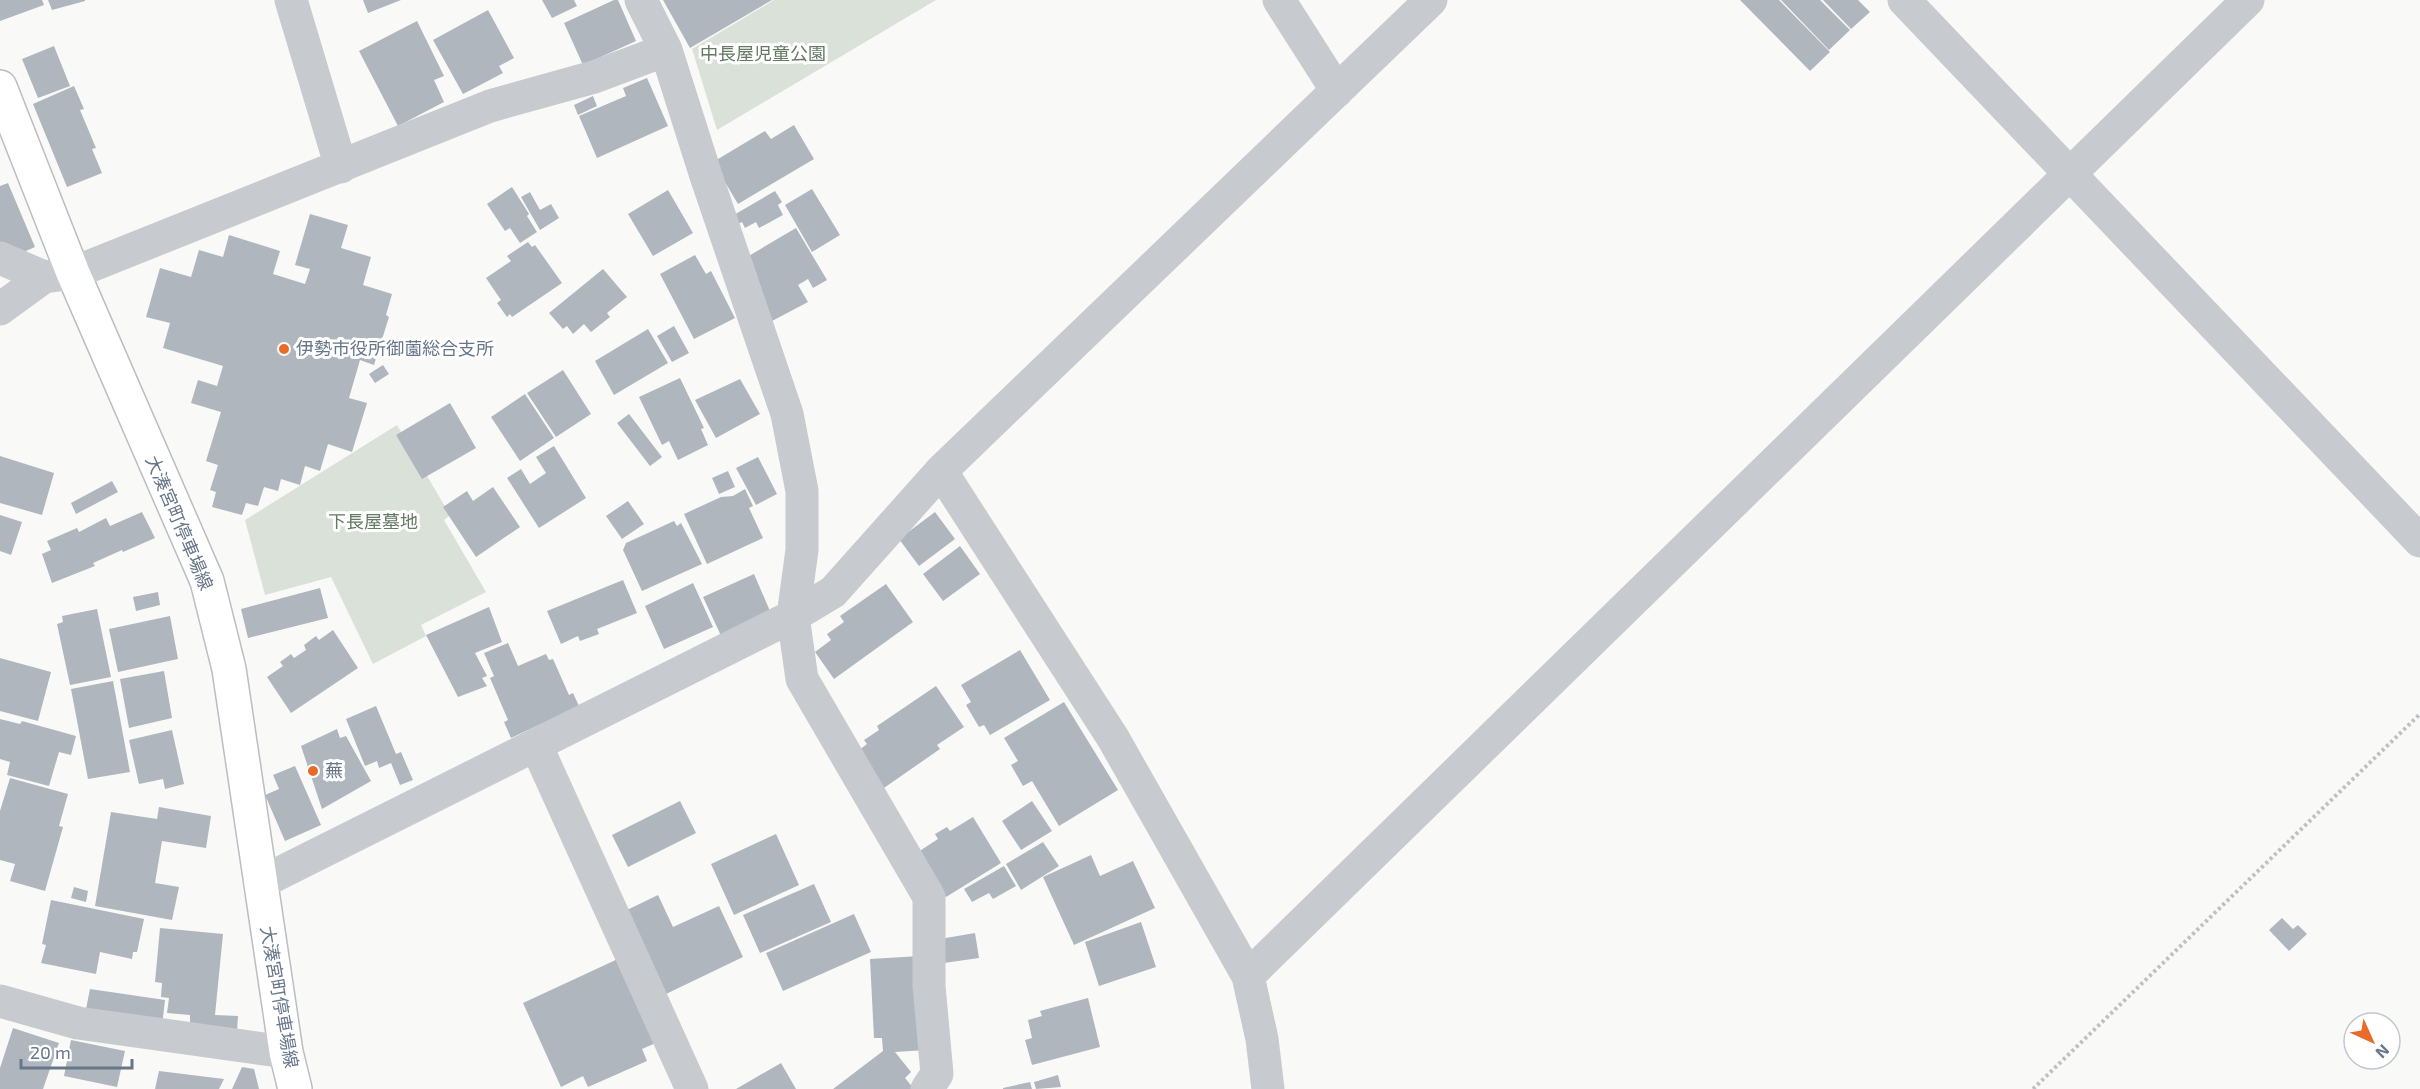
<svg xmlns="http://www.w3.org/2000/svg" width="2420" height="1089" font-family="'Exo 2','Noto Sans JP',sans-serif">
<rect width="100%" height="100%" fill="#f9f9f7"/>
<path fill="#dae1d8" d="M774,0h162l-219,130 -25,-81z
M397,425l53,90 -6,5 42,72 -65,33 5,11 -53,28 -42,-87 -66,18 -20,-75z"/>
<path fill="#b0b6be" d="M0,0h42l2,5 -44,16z
M48,0h37v1l-33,9z
M363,0h38l-33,13z
M542,0h32l3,6 -25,12z
M614,0h4l18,41 -53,24 -19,-42z
M663,0h109l-82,48z
M1740,0h39l51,52 -20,19z
M1781,0h39l30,30 -21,20z
M1823,0h35l12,12 -19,17z
M488,10l26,48 -15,8 4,7 -40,21 -30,-54z
M417,21l27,55 -10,4 10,22 -46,24 -39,-75z
M54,46l16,40 -32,12 -16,-39z
M647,78l21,48 -71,32 -18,-42 47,-20 -3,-8z
M74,86l10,23 -4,1 16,38 -4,1 10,24 -35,14 -34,-83z
M593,96l4,10 -19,9 -4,-10z
M794,125l20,34 -76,45 -25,-42 52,-31 6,8z
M8,183l27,64 -25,11 -10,-8v-64z
M512,187l17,27 -2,2 10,16 -17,11 -10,-15 -5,3 -18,-27z
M812,189l28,46 -28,17 -27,-47z
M668,190l25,43 -40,23 -25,-42z
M775,191l7,11 -4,3 5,10 -24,13 -3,-6 -11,6 -3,-6 -6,3 -4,-9z
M530,192l10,18 11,-6 8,14 -19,12 -19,-33z
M310,214l38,11 -7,23 30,9 -8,28 29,9 -6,21 3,2 -15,48 -14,-5 -11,38 18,5 -15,49 -24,-8 -8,27 -15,-5 -5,19 -19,-6 -3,12 -14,-4 -6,19 -12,-3 -4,12 -30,-8 4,-15 -6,-2 8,-25 -12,-4 15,-49 -30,-9 7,-23 19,6 6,-20 -60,-18 7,-25 -24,-6 14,-49 31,9 8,-27 24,7 6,-22 51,16 -7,23 32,10 5,-15 -15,-4z
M796,228l31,52 -14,8 -5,-9 -10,6 10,17 -36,19 -25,-64z
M528,242l4,5 3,-2 27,38 -50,34 -2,-3 -3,3 -10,-14 4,-3 -15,-22 25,-17 -4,-5z
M695,255l11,19 5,-3 24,47 -41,21 -34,-65z
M603,269l24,28 -20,16 3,4 -19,15 -7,-8 -11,10 -6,-8 -4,3 -14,-16z
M674,326l15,27 -17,9 -15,-26z
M648,329l20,34 -54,32 -19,-34z
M383,365l6,9 -14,9 -6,-9z
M563,370l28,44 -35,23 -29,-44z
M680,378l24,50 -3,1 7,16 -30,15 -9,-19 -7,4 -23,-48z
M740,379l20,35 -44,24 -21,-38z
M525,394l29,44 -34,23 -29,-44z
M450,403l26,45 -54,31 -26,-44z
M629,414l33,43 -12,9 -33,-43z
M554,446l32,52 -47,30 -32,-50 14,-9 9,15 16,-11 -10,-16z
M0,456l54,17 -12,42 -42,-12z
M758,457l19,37 -21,11 -20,-37z
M728,471l7,16 -16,7 -7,-16z
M112,481l6,11 -42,22 -5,-11z
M493,487l27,40 -44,30 -33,-50 24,-16 6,10z
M745,489l8,17 -4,2 14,30 -56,26 -23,-50 37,-17 12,-1z
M628,501l16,23 -22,15 -16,-23z
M142,512l13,26 -32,14 -1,-2 -29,13 2,3 -43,17 -10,-29 9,-4 -4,-9 30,-13 2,4 27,-14 4,8z
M935,512l20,27 -36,27 -20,-27z
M0,515l22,7 -11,33 -11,-4z
M674,521l3,5 4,-3 21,41 -60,27 -19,-41 3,-7z
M960,546l20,28 -37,27 -20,-27z
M754,574l19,44 -50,22 -20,-43z
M623,580l14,33 -40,16 2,5 -19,7 -2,-5 -17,8 -14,-33z
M693,583l20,44 -49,22 -19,-43z
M886,584l27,38 -79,57 -19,-27 16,-12 -4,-6 17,-12 -4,-6z
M320,588l8,30 -80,20 -7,-29z
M158,592l2,13 -24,6 -3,-14z
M489,607l13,35 -27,11 12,23 -5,2 5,8 -29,11 -32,-62z
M97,609l14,68 -41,8 -13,-61 6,-2 -1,-6z
M170,616l8,43 -60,13 -9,-43z
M333,630l25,38 -67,45 -24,-36 16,-11 -3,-4 11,-8 3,4 12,-8 -2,-5 12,-9 3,4z
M508,643l10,23 28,-12 3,6 4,-1 16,36 4,-2 6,13 -68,32 -7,-16 4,-2 -18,-42 4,-2 -10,-23z
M1020,650l30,50 -60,35 -6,-10 -5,2 -13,-22 5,-3 -10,-17z
M0,658l51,14 -13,49 -38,-10z
M164,671l8,47 -43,10 -9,-49z
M113,681l17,91 -42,7 -17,-90z
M936,686l28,41 -27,18 3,4 -59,41 -26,-37 12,-9 -3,-4 15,-10 -2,-4z
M1064,702l54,88 -59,36 -27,-45 -9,5 -12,-21 7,-4 -14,-23z
M376,706l20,48 5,-2 12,28 -13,5 -9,-22 -12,5 -2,-7 -12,5 -19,-47z
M0,719l20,5 2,-3 54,15 -5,19 -12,-3 -10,34 -42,-11 3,-13 -10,-3z
M337,729l3,9 6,-2 25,45 -49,28 -21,-63z
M172,730l12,54 -19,5 -2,-10 -24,5 -10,-44z
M295,766l26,59 -36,16 -20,-46 14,-6 -6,-14z
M10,778l58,16 -9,32 4,1 -18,64 -35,-10 5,-17 -15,-4v-49z
M680,801l16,32 -68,34 -16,-32z
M1032,801l20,30 -31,19 -19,-29z
M159,807l52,9 -5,32 -44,-7 -7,42 24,4 -7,33 -77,-14 16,-94 46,7z
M973,817l28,46 -55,34 -28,-45 20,-13 -3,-5 12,-7 3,4z
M776,834l23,51 -65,30 -23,-51z
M1043,842l16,24 -38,24 -15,-26z
M1091,855l9,21 33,-15 22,47 -81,37 -31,-68z
M1004,866l12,20 -23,13 -4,-6 -17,9 -8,-13z
M814,884l17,38 -71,31 -17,-38z
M74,887l14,4 -2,11 -15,-4z
M658,895l15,32 46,-21 24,51 -77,37 -39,-84z
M51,900l93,19 -7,33h-4l-1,7 -32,-7 -4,22 -55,-11 5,-18 -4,-1z
M854,914l17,38 -88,39 -17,-38z
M2282,918l11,11 5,-4 9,9 -18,17 -20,-21z
M1141,922l15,45 -57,19 -14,-44z
M160,928l63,6 -8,81 23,1 -1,16 -47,-1v-16l-23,-2 2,-15 -8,-1 1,-14 -7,-1z
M975,933l4,25 -35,5 -4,-24z
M920,956l6,94 -31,2 16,20 -6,6 9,11h-81l50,-38 -1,-13h-8l-4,-79z
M620,958l38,84 -16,7 5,12 -59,26 -5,-11 -22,11 -38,-84z
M90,989l75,11 -3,26 -77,-12z
M1088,998l12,49 -68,18 -7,-25 7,-2 -4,-18 14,-4 -2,-5z
M13,1028l46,15 -16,46h-43v-21z
M71,1040l54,11 -8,36 -53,-11z
M781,1063l15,26h-60z
M242,1067l12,2 5,20h-27z
M159,1071l65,8 -5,10h-64z
M1058,1075l3,12 -25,2 -2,-7z
M1030,1082l2,7h-29v-1z"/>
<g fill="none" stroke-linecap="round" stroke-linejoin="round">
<g stroke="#babdc2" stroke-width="36">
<path id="major" d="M0,87l73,186 134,308 22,88 57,383 9,37"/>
</g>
<path stroke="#bec1c4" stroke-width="4" stroke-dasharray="3 3" stroke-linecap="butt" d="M2033,1089l387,-375"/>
<path stroke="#c7cace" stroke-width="33" d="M291,0l50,167
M641,0l25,50 40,126 81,238 15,77v59l-9,66 9,63 127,218v89l8,88 -10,15
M1279,0l58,91
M1904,0l516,541
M0,258l44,19 29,-4 417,-167 104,-29 72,-27
M0,309l44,-32
M941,471l172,267 135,238 14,63 6,50
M536,745l156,344
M260,883l533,-267 40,-24 108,-121 490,-471
M1248,976l1000,-976
M0,1001l78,22 208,29"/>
<use href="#major" stroke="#fff" stroke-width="33"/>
</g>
<g fill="#e86b28" stroke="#fff" stroke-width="2">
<circle cx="284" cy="349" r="6"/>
<circle cx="313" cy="771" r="6"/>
</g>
<g text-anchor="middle" stroke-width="6" stroke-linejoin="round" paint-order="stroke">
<g font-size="18" fill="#657a63" stroke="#fff">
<text x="763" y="60">中長屋児童公園</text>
<text x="373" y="528">下長屋墓地</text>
</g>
<g font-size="18" fill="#677689" stroke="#fff" text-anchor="start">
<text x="296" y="355">伊勢市役所御薗総合支所</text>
<text x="325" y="777">蕪</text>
</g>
<g font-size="18" fill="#677689" stroke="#fff">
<text transform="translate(179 523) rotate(67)" y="6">大湊宮町停車場線</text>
<text transform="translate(279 997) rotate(80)" y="6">大湊宮町停車場線</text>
</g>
</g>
<g transform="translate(2372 1041) rotate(135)"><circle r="28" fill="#ffffff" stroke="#c2c8d0" stroke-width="1.5"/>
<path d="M0-4.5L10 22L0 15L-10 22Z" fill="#e86b28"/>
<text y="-9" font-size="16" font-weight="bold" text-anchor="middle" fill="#677689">N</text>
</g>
<path d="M21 1059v9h111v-9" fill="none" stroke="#677689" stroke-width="3"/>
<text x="30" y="1059" font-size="18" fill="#677689" stroke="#ffffff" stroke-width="4.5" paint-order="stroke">20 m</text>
</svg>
